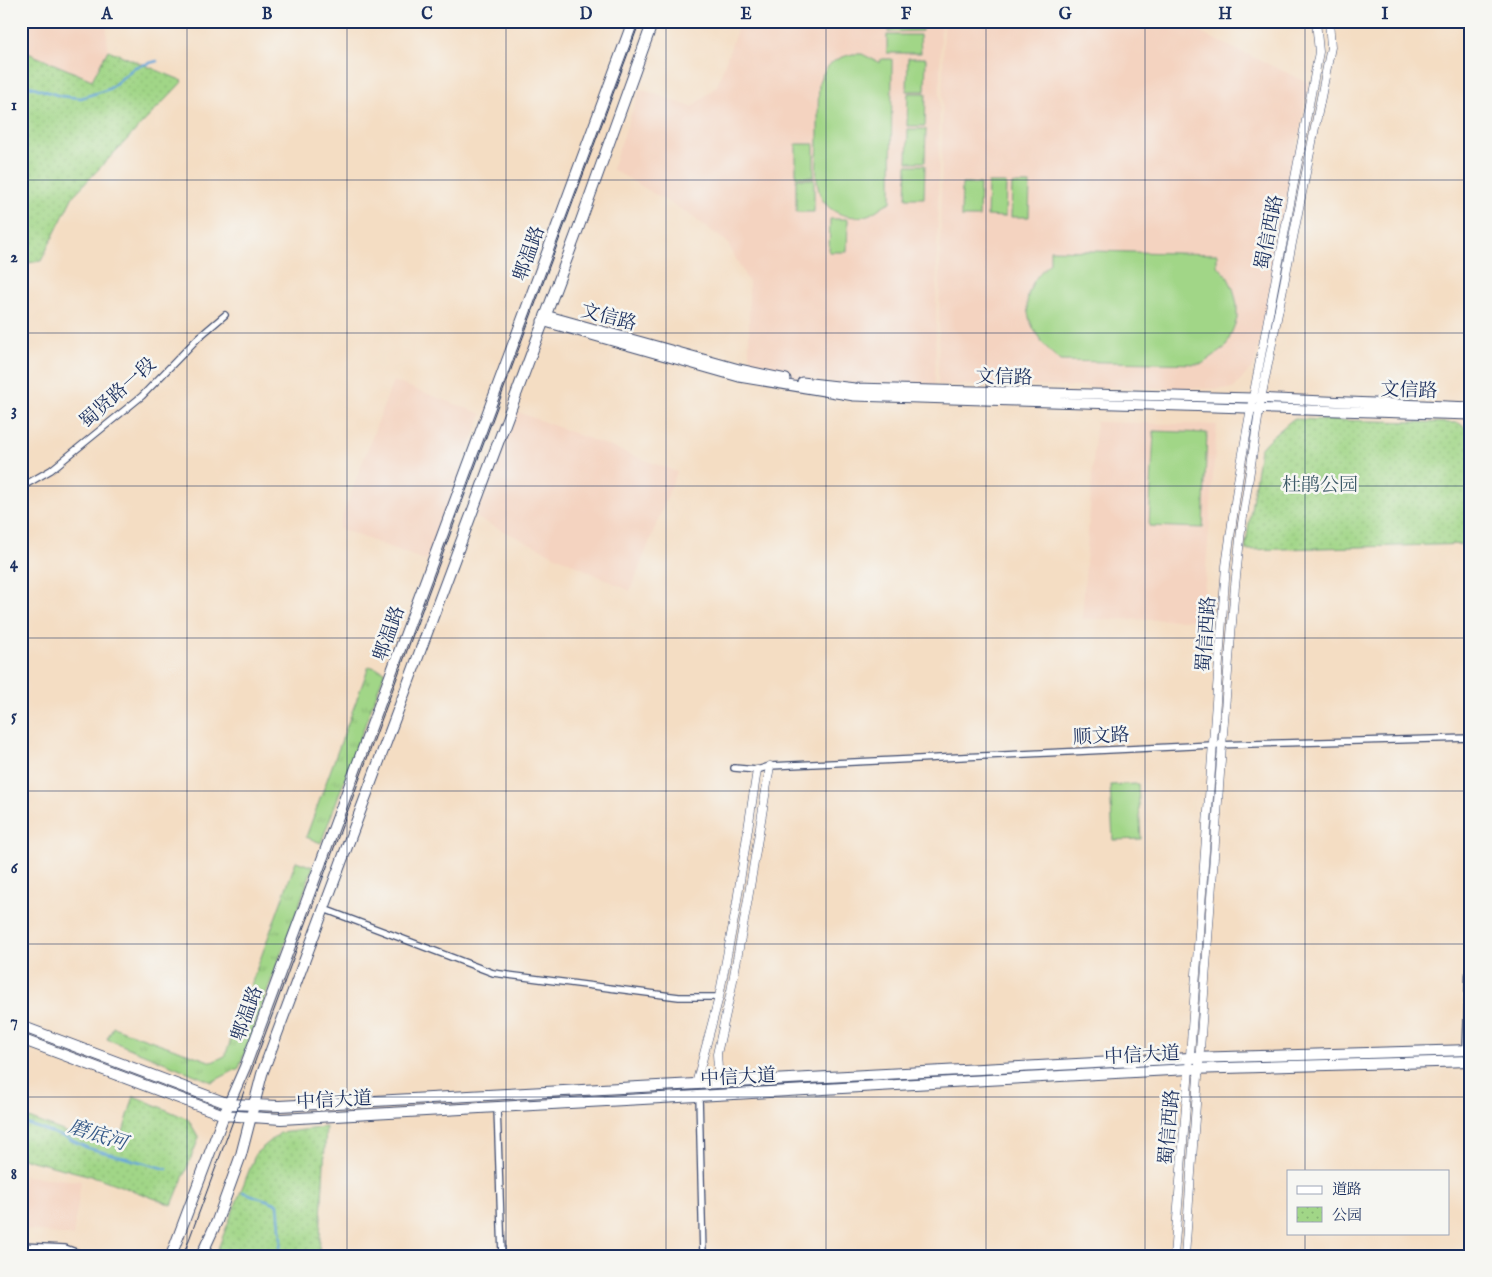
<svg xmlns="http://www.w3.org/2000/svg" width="1492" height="1277" font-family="'IM FELL English','Noto Serif SC',serif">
<defs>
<pattern id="grass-tufts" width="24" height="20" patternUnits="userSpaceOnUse" patternTransform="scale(1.25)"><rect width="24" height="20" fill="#a1d687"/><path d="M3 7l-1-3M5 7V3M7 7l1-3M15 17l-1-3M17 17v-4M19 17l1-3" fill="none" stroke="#8ab877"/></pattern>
<pattern id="park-dots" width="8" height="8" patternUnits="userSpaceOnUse" patternTransform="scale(1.25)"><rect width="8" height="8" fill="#a1d687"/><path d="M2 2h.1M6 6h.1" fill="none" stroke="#8ab877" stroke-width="1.8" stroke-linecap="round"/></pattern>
</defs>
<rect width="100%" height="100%" fill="#f6f6f2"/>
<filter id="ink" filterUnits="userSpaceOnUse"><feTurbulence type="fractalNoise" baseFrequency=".02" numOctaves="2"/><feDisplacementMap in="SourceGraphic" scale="10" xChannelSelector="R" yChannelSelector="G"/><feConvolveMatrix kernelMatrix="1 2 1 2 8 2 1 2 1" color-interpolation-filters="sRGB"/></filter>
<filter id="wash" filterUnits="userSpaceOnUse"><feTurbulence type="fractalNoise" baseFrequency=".0096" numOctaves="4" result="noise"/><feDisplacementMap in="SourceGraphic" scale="20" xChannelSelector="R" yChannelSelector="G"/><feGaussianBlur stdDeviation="1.12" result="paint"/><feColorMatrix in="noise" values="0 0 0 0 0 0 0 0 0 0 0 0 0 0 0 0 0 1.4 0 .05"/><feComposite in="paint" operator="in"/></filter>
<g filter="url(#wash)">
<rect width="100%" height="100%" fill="#f4ddc3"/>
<path fill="#f4d3c0" d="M21,21h85l2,29 -16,30 -71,-30z
M740,21h201l-6,364 -96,-1 -79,-13 -8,-6 -3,-10v-72l-22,-41 -40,-29 -75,-44 28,-80 52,18 25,-21z
M944,21h231l134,62 -54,281 -22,25 -295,-4z
M393,381l89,33 -55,147 -89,-33z
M518,412l159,60 -47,119 -156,-74z
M1096,422l121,3 -15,195 -120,-1z
M24,1176l57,5 -8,55 -52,-7v-28z"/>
<path fill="url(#grass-tufts)" stroke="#5e8272" d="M369,666l16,5 -64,172 -15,-6z
M296,861l17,6 -74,201 -27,14 -105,-43 6,-12 99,35 13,-6z"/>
<path fill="url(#park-dots)" stroke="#5e8272" d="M21,50l71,30 16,-30 75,31 -110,115 -32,65 -20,3z
M1293,419l166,4 12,10v111l-226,6 15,-101 7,-8z
M134,1096l54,23 11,19 -27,67 -73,-27 -78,-20v-43l63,24 35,6z
M326,1127l-7,129h-104l41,-103 24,-20z"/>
<path fill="#a1d687" stroke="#5e8272" d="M888,21h33l1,10 -34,1z
M887,35h33l1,18h-34z
M853,54h9l18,9 1,-4h11l-1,143c-10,3 -16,12 -27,14 -16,3 -35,-3 -43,-19 -7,-16 -4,-36 -3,-53 0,-21 0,-41 1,-62 8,-18 14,-23 34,-28z
M908,58h18l-1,33h-18z
M908,93h18l-1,33h-18z
M908,129h18l-1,33h-18z
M796,144h18v33h-18z
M907,165h18l-1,33h-18z
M796,179h18v33h-18z
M988,183h18l-1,34 -18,-1z
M962,184h18l-1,33h-18z
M1012,184h18l-1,33h-18z
M830,219h18l-1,33h-18z
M1050,250l167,4v11l10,11 6,12 4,16v15l-11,28 -24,17 -142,-3c-33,-30 -49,-65 -10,-98z
M1154,431l53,2 -4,95 -54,-2z
M1138,784l3,55 -28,1 -3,-55z"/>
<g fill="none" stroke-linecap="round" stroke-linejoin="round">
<path stroke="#66a6d9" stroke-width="2.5" d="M21,83l39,13 21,2 28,-9 26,-22 22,-6
M21,1122l46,16 21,10 79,21
M243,1192l35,12 3,35 -2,17"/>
</g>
</g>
<g filter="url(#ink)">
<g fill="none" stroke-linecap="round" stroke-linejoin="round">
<g stroke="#3c496d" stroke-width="8">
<path id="minor" d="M22,484l1,2 28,-16 91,-74 56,-58 27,-23
M734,768l23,2 13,-4 443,-21 258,-7
M324,909l169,64 186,24h40
M1466,1051l5,-143
M699,1096l4,160
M497,1107l5,149
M21,1246l44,2 22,8"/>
</g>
<g stroke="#3c496d" stroke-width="9">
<path id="tertiary" d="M21,485l2,1 -2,2
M719,1083l-2,-29 14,-63 16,-86 23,-139
M696,1084l23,-87 16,-83 22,-144
M1174,1256l15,-187 37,-503 12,-85 13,-73 68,-356 -3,-31
M1185,1256l37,-510 13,-160 6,-56 20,-131 70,-352 -2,-26"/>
</g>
<g stroke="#3c496d" stroke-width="11">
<path id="secondary" d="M545,315l194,54 47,10
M542,321l197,56 115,19 617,19
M802,382l53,6 398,10 218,9"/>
</g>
<g stroke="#3c496d" stroke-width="12">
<path id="primary" d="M21,1026l208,78 50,2 911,-48 281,-8
M21,1039l203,76 57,4 908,-50 282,-8
M171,1256l53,-141 21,-48 388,-1046
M201,1256l16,-35 24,-66 21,-81 316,-845 75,-208"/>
</g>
<use href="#minor" stroke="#fff" stroke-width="5.5"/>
<use href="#tertiary" stroke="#fff" stroke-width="8"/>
<use href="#secondary" stroke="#fff" stroke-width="9"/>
<use href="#primary" stroke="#fff" stroke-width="10"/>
<path stroke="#1b2f5e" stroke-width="1" d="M183,1256l457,-1235"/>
</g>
</g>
<path fill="none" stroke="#1b2f5e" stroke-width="1" stroke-opacity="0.55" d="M187,21v1235M347,21v1235M506,21v1235M666,21v1235M826,21v1235M986,21v1235M1145,21v1235M1305,21v1150M21,180h1450M21,333h1450M21,486h1450M21,638h1450M21,791h1450M21,944h1450M21,1097h1450M1305,1233v23"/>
<g text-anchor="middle" stroke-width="5" stroke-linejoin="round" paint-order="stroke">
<g font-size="19" fill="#1b2f5e" stroke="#f6f6f2">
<text transform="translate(1268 232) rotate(-79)" y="7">蜀信西路</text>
<text transform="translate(528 253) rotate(-70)" y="7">郫温路</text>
<text transform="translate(609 316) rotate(15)" y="7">文信路</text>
<text transform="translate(1004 376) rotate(1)" y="7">文信路</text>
<text transform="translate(1409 389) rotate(2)" y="7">文信路</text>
<text transform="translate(117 392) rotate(-42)" y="7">蜀贤路一段</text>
<text transform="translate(388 633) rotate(-70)" y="7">郫温路</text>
<text transform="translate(1205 634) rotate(-86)" y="7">蜀信西路</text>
<text transform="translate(1101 735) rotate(-3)" y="7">顺文路</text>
<text transform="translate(246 1013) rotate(-70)" y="7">郫温路</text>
<text transform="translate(1142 1054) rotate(-3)" y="7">中信大道</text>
<text transform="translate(738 1076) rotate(-3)" y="7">中信大道</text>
<text transform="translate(334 1099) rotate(-3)" y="7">中信大道</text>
<text transform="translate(1168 1127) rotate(-85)" y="7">蜀信西路</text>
</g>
<g font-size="19" fill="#3c5968" stroke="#f6f6f2">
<text x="1320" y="491">杜鹃公园</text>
</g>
<g font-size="20" font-style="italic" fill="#355989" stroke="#f6f6f2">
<text transform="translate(98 1134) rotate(18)" y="7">磨底河</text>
</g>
</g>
<rect width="1492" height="1277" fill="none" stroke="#f6f6f2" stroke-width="55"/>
<rect x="1287" y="1170" width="162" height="65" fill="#f6f6f2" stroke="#9ea6b7"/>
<rect x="1297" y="1186" width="25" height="8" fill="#ffffff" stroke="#9ea6b7"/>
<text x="1332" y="1194" font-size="15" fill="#1b2f5e">道路</text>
<rect x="1297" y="1207" width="25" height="15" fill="url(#park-dots)" stroke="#9ea6b7"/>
<text x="1332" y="1220" font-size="15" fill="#1b2f5e">公园</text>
<rect x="28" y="28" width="1436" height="1222" fill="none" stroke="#1b2f5e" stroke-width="2"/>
<g font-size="16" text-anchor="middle" font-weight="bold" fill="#1b2f5e">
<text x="107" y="19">A</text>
<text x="267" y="19">B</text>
<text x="427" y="19">C</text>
<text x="586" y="19">D</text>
<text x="746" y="19">E</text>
<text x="906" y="19">F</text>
<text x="1065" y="19">G</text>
<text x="1225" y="19">H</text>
<text x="1385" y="19">I</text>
<text x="14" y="110">1</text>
<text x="14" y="262">2</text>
<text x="14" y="415">3</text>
<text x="14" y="568">4</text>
<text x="14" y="721">5</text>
<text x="14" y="873">6</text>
<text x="14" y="1026">7</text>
<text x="14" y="1179">8</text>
</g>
</svg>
